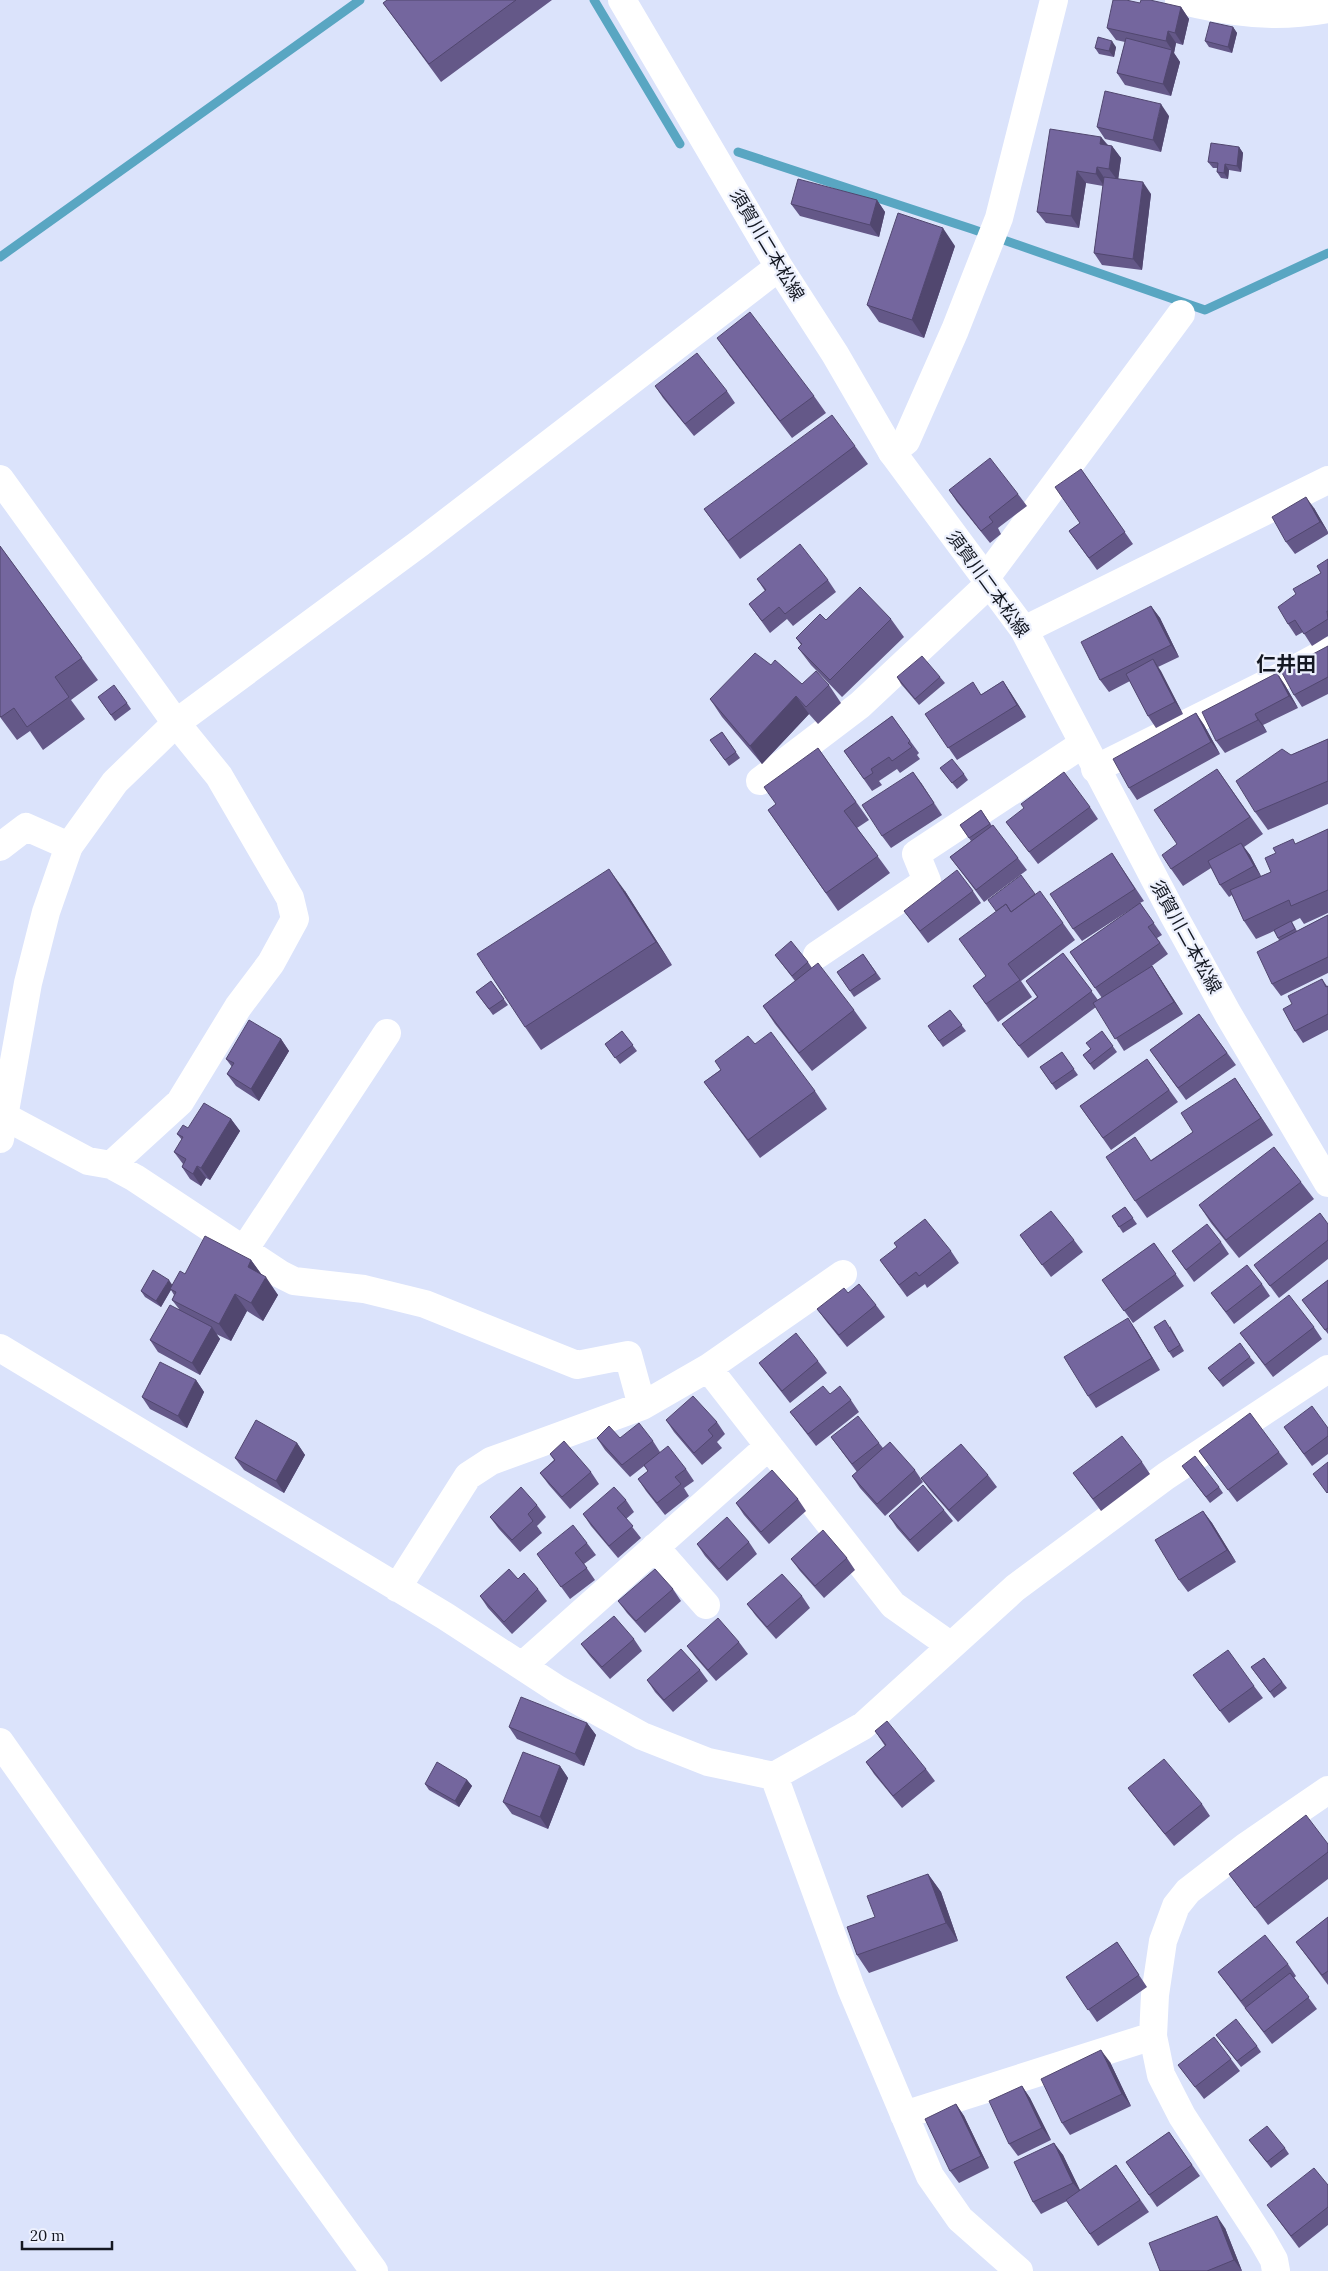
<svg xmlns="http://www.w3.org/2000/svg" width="1328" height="2271" font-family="Lora,'Noto Sans JP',serif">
<rect width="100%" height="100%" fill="#dbe3fb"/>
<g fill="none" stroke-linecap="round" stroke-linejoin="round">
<path stroke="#59a6c2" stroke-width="9" d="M594,0l86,144
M738,152l234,77 233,81 123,-57
M0,257l360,-257"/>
<path stroke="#fff" stroke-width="28" d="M1179,0c52,13 96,19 149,9
M892,452l14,-11 49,-111 44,-112 55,-218
M0,479l176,244 43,53 71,122 5,21 -24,44 -33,44 -58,95 -69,63
M985,579l196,-265
M1024,630l304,-150
M1095,769l189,-94 44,-24
M760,781l100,-76 129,-121
M0,847l26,-20 43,19
M817,955l110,-74 -11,-27 167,-110
M0,1114l88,47 23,4 24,13 145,96 14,7 70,8 61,15 152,61 51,-10 14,51
M244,1250l143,-217
M0,1348l445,268 112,73 85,47 66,26 66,14 89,-50 152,-138 151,-112 162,-107
M708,1368l185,237 58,41
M655,1547l51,58
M397,1588l71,-112 23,-15 151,-55 66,-38 135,-94
M522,1666l247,-220
M0,1742l284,405 90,124
M774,1776l77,212 79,188 30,43 59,52
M904,2115l249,-79
M1276,2271l-2,-11 -12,-21 -80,-123 -21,-41 -8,-39 2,-41 8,-54 13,-35 12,-15 57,-44 83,-57"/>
<path stroke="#fff" stroke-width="28" d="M622,0l157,267 56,87 57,98 132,178 149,284 55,100 100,169
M0,1139l28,-156 18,-71 23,-66 46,-64 61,-59 244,-180 359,-276"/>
</g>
<path fill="#645888" d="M387,0h165l-111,82 -58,-79z
M1140,3l41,4 8,12 -6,26 -7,-2 -2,10 6,9 -9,34 -46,-11 -8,-12 8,-31 -9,-2 -9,-12z
M1233,27l4,6 -5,20 -23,-6 -4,-6z
M1116,47l-2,10 -15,-3 -4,-6z
M1169,116l-8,36 -56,-13 -8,-12z
M1101,137l7,8 4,1 9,12 -3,21 33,15 -9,76 -40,-5 -8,-12 9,-67 -17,-3 -7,45 -33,-5 -9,-11z
M1239,147l4,6 -2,19 -12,-2 -1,9 -7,-1 -4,-6v-4h-4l-5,-6z
M877,200l8,12 -6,25 -79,-21 -9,-12z
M955,246l-31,92 -45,-16 -12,-17z
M717,338l97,58 12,17 -34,25 -63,-83z
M655,386l72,5 8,12 -41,33 -31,-38z
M855,446l13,18 -128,95 -36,-50z
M1081,469l52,75 -36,26 -28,-39 11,-8z
M949,490l69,4 9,12 -29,22 3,6 -11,9 -33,-41z
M1314,508l14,24v2l-33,20 -9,-12z
M0,546l98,134 -27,20 14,19 -42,31 -13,-19 -13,9 -17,-23z
M1328,559v77l-16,10 -9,-14 -7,4 -8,-12 8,-30 25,-21z
M757,579l71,1 8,12 -43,34 -6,-7 -17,14 -21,-29 16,-13z
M1151,606l9,12 19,39 -21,10 25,47 -27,14 -8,-12 -18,-35 -21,11 -9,-12z
M891,619l13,18 -62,60 -31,-32 -13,-17 3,-3 -5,-7 30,-18z
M1328,646v48l-26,13 -8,-12z
M771,665l31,19 27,1 12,18 -23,21 -9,-10 -47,50 -40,-47 -12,-18z
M1277,673l8,12 13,23 -35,17 4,7 -42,21 -9,-12z
M897,677h43l5,6 -26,22 -18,-21z
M1003,681l23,36 -69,43 -32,-46 57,-20z
M98,697l29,6 4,6 -16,12z
M1196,713l8,12 16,29 -83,46 -8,-12z
M892,716l27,37 -2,2 3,4 -20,14 -3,-4 -18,12 3,4 -10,6 -28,-40z
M722,732l18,26 -11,8 -19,-26z
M1328,739v65l-60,26 -13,-18 36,-57z
M818,748l51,72 -12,8 33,45 -52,38 -70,-101 8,-6z
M940,768l24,6 4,6 -11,9z
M1217,769l46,65 -19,13 6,8 11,21 10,-4 25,-28 32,-15v84l-24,11 -4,-6 -8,4 5,9 31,-16v58l-47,23 -9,-12 7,-44 -5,-9 -18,8 -12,-18 -12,-26 -3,2 -9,-12 -9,-17 -28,18 -12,-17 6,-25z
M913,772l29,43 -51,33 -9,-12z
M1090,807l8,12 -60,45 -32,-42z
M981,810l11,16 26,32 9,12 -43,32 -34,-45 21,-16 -11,-16z
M1112,853l32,48 -4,2 22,32 -5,3 11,16 -19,14 3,-2 31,48 -59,37 -28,-44 -68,51 -26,-34 35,-27 -11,-16 37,-28 35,47 4,-2 -32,-46 66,-46 -54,35 -9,-12z
M625,891l47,74 -131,85 -16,-23z
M973,891l8,12 -53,40 -24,-32z
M1035,894l28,29 12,17 -54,41 11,16 -34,25 -25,-36 13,-10z
M863,954l18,25 -27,18 -17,-25z
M775,955l33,7 4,6 42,42 13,18 -55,43 -37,-47 -12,-18 32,-25z
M1322,979l5,7h1v44l-25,13 -8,-12 -3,-27z
M491,981l17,24 -15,10 -17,-23z
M950,1010l16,21 -23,16 -15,-21z
M1199,1014l37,51 -50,35 -36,-50z
M622,1031l15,20 -17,13 -15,-20z
M1102,1031l15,21 -23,18 -11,-15 7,-6z
M281,1039l8,12 -30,50 -23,-15 -9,-12 5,-7 -6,-8z
M755,1044l60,47 12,18 -67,49 -56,-76z
M1062,1052l16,23 -22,15 -16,-23z
M1147,1059l31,43 -67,48 -31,-44z
M1235,1078l38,57 -126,83 -12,-17 16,-41 42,-28z
M231,1119l9,12 -30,49 -4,-2 -5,8 -11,-7 -8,-12 1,-3 -9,-12 8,-12 -5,-6 11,-6z
M1301,1182l13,17 -75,59 -28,-35 -12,-18z
M1125,1207l12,17 -14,9 -11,-17z
M1328,1224v35l-49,39 -25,-33z
M1020,1235l54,5 9,12 -32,25z
M1221,1242l8,12 -35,28 -22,-31z
M1154,1243l30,43 -51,37 -31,-43z
M951,1251l8,12 -32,25 -2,-4 -18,13 -27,-37z
M251,1260l11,15 16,20 -15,26 -16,-10 -16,30 -15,-7 4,5 -20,36 -42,-23 -8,-12 29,-31 -7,-9 2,-5 -3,-5 -10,17 -16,-10 -4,-6 32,-6 12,-11z
M1328,1280v54l-26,-34z
M1262,1284l8,12 -36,28 -23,-31z
M848,1293l28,12 9,12 -38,30 -21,-26 -9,-12z
M1170,1326l14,25 -11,7 -4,-6z
M1314,1327l8,12 -49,38 -33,-44z
M1136,1330l24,40 -64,38 -8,-12z
M1250,1357l5,6 -32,24 -15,-19z
M818,1361l9,12 -37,30 -22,-28 -9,-12z
M196,1380l8,12 -17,36 -37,-19 -8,-12z
M830,1394l21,6 8,12 -43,34 -26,-34z
M666,1420l51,2 8,12 -8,8 5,6 -20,17 -28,-33z
M1284,1427l44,1v26l-16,12z
M831,1437l48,6 4,5 32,22 8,12 -38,34 -25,-28 -8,-12 5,-4z
M597,1438h23l33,3 7,11 26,17 8,12 -10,7 5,8 -24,19 -19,-24 -8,-12 10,-8 -4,-5 -14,11 -25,-27z
M297,1443l8,12 -21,38 -40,-23 -9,-12z
M1199,1451l80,1 9,12 -51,38z
M550,1454l41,18 8,12 -29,25 -21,-24 -9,-12 14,-13z
M1142,1462l8,12 -49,37 -28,-38z
M1182,1466l37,21 4,6 -13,10z
M988,1475l9,12 -39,35 -28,-32 -9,-12z
M798,1499l8,12 -37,33 -25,-29 -8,-12z
M626,1500l8,12 -8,7 15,19 -23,20 -27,-32 -8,-12z
M537,1505l9,12 -9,9 5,7 -22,19 -21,-23 -9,-12z
M944,1510l9,11 -35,31 -21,-24 -8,-12z
M1203,1511l9,12 24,39 -48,30 -9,-12z
M749,1542l8,12 -30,27 -22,-25 -8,-12z
M587,1543l9,12 -12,9 11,16 -25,19 -33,-45z
M847,1558l8,12 -31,28 -24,-27 -9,-12z
M518,1579l20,10 9,12 -35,33 -24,-26 -8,-12z
M673,1589l8,12 -36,32 -18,-20 -9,-12z
M802,1596l8,12 -34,31 -20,-23 -9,-12z
M634,1639l8,12 -32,28 -20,-23 -9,-12z
M739,1642l9,12 -32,27 -20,-23 -9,-12z
M1264,1658l23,30 -13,10 -23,-31z
M700,1670l8,11 -35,31 -18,-20 -8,-12z
M1254,1686l9,12 -34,25 -27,-36z
M587,1723l9,12 -12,31 -67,-27 -8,-12z
M875,1731l51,38 9,12 -33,27 -28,-34 -8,-12 19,-16z
M560,1766l8,12 -20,51 -36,-15 -9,-12z
M467,1780l5,6 -13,21 -30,-17 -4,-6z
M1128,1788l74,16 8,12 -36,30 -37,-46z
M1328,1844v35l-60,46 -39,-51z
M928,1874l13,18 17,49 -89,32 -12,-18 18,-38z
M1328,1917v68l-32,-43z
M1117,1942l30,45 -50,35 -31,-45z
M1288,1964l8,12 -2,2 23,31 -45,35 -54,-72z
M1216,2035l41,11 4,6 -20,15z
M1231,2059l9,12 -36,28 -26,-34z
M1110,2062l21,44 -61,29 -8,-12z
M1022,2086l8,12 21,42 -33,16 -9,-12z
M956,2104l8,12 25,52 -30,15 -9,-12z
M1169,2132l31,44 -43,31 -31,-45z
M1249,2140l36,8 4,6 -18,14z
M1054,2143l9,12 17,36 36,-26 33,47 -51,34 -31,-45 -26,13 -8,-12z
M1328,2185v40l-29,23 -32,-43z
M1225,2228l17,43h-82z"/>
<path fill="#51476f" d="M1181,7l8,12 -6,26 -8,-12z
M1233,27l4,6 -5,20 -4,-6z
M1168,31l8,12 -2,10 -8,-12z
M1112,41l4,6 -2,10 -5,-6z
M1172,50l8,12 -9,34 -8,-12z
M1161,104l8,12 -8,36 -8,-12z
M1101,137l9,12 -10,-5z
M1112,146l9,12 -3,23 -9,-12z
M1239,147l4,6 -2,19 -4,-6z
M1225,164l4,6 -1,9 -4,-6z
M1097,167l8,12 -1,7 -8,-12z
M1077,171l9,12 -7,45 -8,-12z
M1143,182l8,12 -9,76 -9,-11z
M877,200l8,12 -6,25 -9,-12z
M943,228l12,18 -31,92 -12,-18z
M1306,497l8,11 14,24 -8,-10z
M1151,606l9,12 19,39 -8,-12z
M1153,659l8,12 22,43 -8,-12z
M1277,673l8,12 13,23 -9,-12z
M1003,681l8,12 15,24 -9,-12z
M796,696l13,18 -47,50 -12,-18z
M1196,713l8,12 16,29 -9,-12z
M1255,714l8,11 4,7 -9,-12z
M913,772l9,12 20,31 -8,-12z
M1241,843l9,12 12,23 -8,-12z
M609,869l16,22 47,74 -16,-23z
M1152,966l8,12 23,36 -9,-12z
M281,1039l8,12 -30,50 -8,-12z
M1235,1078l38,57 -12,-17z
M231,1119l9,12 -30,49 -9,-12z
M197,1166l9,12 -5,8 -8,-12z
M251,1260l13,18 -16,-11z
M266,1277l12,18 -15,26 -12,-18z
M169,1280l4,6 -12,21 -5,-6z
M235,1294l12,17 -16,30 -12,-17z
M1128,1318l8,12 24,40 -8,-12z
M212,1327l8,12 -20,36 -8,-12z
M196,1380l8,12 -17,36 -9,-12z
M297,1443l8,12 -21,38 -8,-12z
M1203,1511l9,12 24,39 -9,-12z
M587,1723l9,12 -12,31 -9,-12z
M560,1766l8,12 -20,51 -8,-12z
M467,1780l5,6 -13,21 -4,-6z
M928,1874l13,18 17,49 -12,-18z
M1101,2050l9,12 21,44 -9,-12z
M1022,2086l8,12 21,42 -9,-12z
M956,2104l8,12 25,52 -8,-12z
M1054,2143l9,12 19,39 -9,-11z
M1217,2216l8,12 17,43 -8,-11z"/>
<path fill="#74669e" stroke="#51476f" d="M387,0h129l-87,64 -46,-61z
M1113,0h13l14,3 1,-3h9l31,7 -6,26 -7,-2 -2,10 -59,-13z
M1210,22l23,5 -5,20 -23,-6z
M1098,37l14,4 -3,10 -14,-3z
M1126,38l46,12 -9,34 -46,-11z
M1105,91l56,13 -8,36 -56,-13z
M1050,129l51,8 -1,7 12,2 -3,23 -12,-2 -1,7 -19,-3 -6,45 -34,-4z
M1211,143l28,4 -2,19 -12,-2 -1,9 -7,-1 1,-9 -10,-1z
M1104,177l39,5 -10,77 -39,-6z
M798,179l79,21 -7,25 -79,-21z
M898,213l45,15 -31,92 -45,-15z
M750,312l64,84 -34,25 -63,-83z
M697,353l30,38 -42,33 -30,-38z
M832,415l23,31 -127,95 -24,-32z
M990,458l28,36 -29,23 4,5 -12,9 -32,-41z
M1081,469l44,63 -36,26 -20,-27 11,-8 -25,-36z
M1306,497l14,25 -34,20 -14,-25z
M800,544l28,36 -43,34 -6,-7 -17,14 -13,-17 17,-14 -9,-11z
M0,546l82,112 -27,19 14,20 -42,30 -13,-19 -13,9 -1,-1z
M1328,559v52h-1l1,8 -24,15 -9,-14 -7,4 -10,-17 18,-13 -3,-5 28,-16 -4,-7z
M860,587l31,32 -61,61 -32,-32 4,-4 -6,-6 24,-24 6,6z
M1151,606l20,39 -71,35 -19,-38z
M1328,646v31l-34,18 -13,-24z
M755,653l16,12 4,-5 27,24 14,-13 13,14 -23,22 -10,-11 -46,50 -40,-47z
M922,656l18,21 -25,22 -18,-22z
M1153,659l22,43 -27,14 -22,-42z
M1277,673l12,23 -34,18 3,6 -42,21 -14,-29z
M1003,681l14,24 -69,43 -23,-34 48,-32 8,13z
M114,685l13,18 -16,12 -13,-18z
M1196,713l15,29 -82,46 -16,-29z
M892,716l18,25 -2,2 4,4 -20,14 -3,-4 -18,12 2,4 -9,6 -20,-28z
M722,732l14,20 -11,8 -15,-20z
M1328,739v42l-73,31 -19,-31 46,-32 9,6z
M818,748l38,54 -12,9 34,45 -52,37 -58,-83 8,-6 -12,-17z
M952,759l12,15 -12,9 -12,-15z
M1217,769l33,48 -79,52 -9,-14 15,-11 -23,-34z
M913,772l21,31 -52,33 -20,-31z
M1064,772l26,35 -61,45 -23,-30 18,-14 -3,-4z
M981,810l9,14 -21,14 -9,-13z
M993,825l25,33 -42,32 -26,-33z
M1328,829v61l-37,16 -2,-6 -45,21 -14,-31 41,-18 -6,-14 11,-5 -3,-5 20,-9 2,5z
M1241,843l13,23 -34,19 -12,-24z
M1112,853l23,36 -62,40 -23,-35z
M609,869l47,73 -131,85 -48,-73z
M957,870l16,21 -53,40 -16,-20z
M1021,875l14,19 -24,18 -5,-8 -10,7 -8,-11z
M1040,891l23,32 -55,41 12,16 -34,24 -13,-18 13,-10 -27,-37 47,-35 5,8z
M1140,903l14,20 -6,4 12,16 -65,45 -25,-36z
M1328,915v42l-56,27 -15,-32z
M1291,921l4,8 -17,9 -4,-8z
M791,941l17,21 -16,14 -17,-21z
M1063,953l29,38 -73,55 -17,-22 36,-27 -12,-16z
M863,954l13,19 -26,18 -13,-19z
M818,963l36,47 -55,43 -36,-47z
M1152,966l22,36 -59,37 -22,-36z
M1322,979l4,8 2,-1v28l-33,17 -12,-22 9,-5 -4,-8z
M491,981l13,18 -15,10 -13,-17z
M950,1010l12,15 -23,16 -11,-15z
M1199,1014l28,39 -49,35 -28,-38z
M249,1020l32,19 -30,50 -24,-15 7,-11 -8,-4z
M622,1031l11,14 -18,13 -10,-14z
M1102,1031l11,15 -23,18 -7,-9 8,-6 -5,-6z
M771,1032l44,59 -67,49 -44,-58 17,-12 -6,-9 33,-25 7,8z
M1062,1052l12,17 -22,15 -12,-17z
M1147,1059l22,31 -66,48 -23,-32z
M1235,1078l26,40 -126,83 -29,-44 29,-20 16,24 42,-29 -12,-19z
M204,1103l27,16 -30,49 -4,-2 -4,8 -11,-7 4,-8 -12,-7 9,-15 -6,-3 6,-9 5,3z
M1274,1147l27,35 -75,58 -27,-35z
M1125,1207l8,11 -14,9 -7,-11z
M1051,1211l23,29 -32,25 -22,-30z
M1320,1213l8,11v16l-58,46 -16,-21z
M925,1219l26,32 -32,25 -3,-4 -17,13 -19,-25 17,-13 -3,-4z
M1207,1224l14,18 -35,28 -14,-19z
M205,1236l46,24 -3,7 18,10 -15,26 -16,-9 -16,30 -47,-24 4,-8 -6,-3 10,-18 5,3z
M1154,1243l22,31 -52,37 -22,-31z
M1247,1265l15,19 -36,28 -15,-19z
M153,1270l16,10 -13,21 -15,-10z
M1328,1280v48l-3,2 -23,-30z
M859,1284l17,21 -37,30 -22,-26 27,-21 4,5z
M1289,1295l25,32 -49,38 -25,-32z
M170,1305l42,22 -20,36 -42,-23z
M1128,1318l24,40 -64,38 -24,-39z
M1165,1320l15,25 -11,7 -15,-25z
M796,1333l22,28 -36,30 -23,-28z
M1240,1343l10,14 -31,24 -11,-13z
M160,1362l36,18 -18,36 -36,-19z
M823,1386l7,8 10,-8 11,14 -43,34 -18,-22z
M693,1396l24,26 -9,8 5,6 -19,17 -28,-33z
M1312,1406l16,22v8l-24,18 -20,-27z
M1250,1413l29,39 -51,38 -29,-39z
M858,1416l21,27 -27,21 -21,-27z
M256,1420l41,23 -21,38 -41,-23z
M639,1423l14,18 -31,24 -25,-27 12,-12 11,12z
M1122,1436l20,26 -49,37 -20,-26z
M564,1441l27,31 -29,25 -22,-24 15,-13 -5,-6z
M890,1442l25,28 -38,34 -25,-28z
M961,1444l27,31 -39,35 -28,-32z
M668,1446l18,23 -11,8 6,7 -24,19 -19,-24 10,-8 -4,-6z
M1195,1456l24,31 -13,10 -24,-31z
M1328,1462v30l-1,1 -14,-19z
M772,1470l26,29 -37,33 -25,-29z
M923,1485l21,25 -34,30 -21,-24z
M521,1487l16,18 -9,9 5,7 -21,19 -22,-23z
M614,1487l12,13 -9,8 16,18 -24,20 -26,-32z
M1203,1511l24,39 -48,30 -24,-40z
M727,1517l22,25 -30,27 -22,-25z
M573,1525l14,18 -12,10 12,15 -26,19 -24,-33z
M823,1530l24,28 -32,28 -24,-27z
M509,1569l9,10 6,-6 14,16 -34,33 -24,-26z
M655,1569l18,20 -37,32 -18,-20z
M782,1574l20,22 -35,31 -20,-23z
M614,1616l20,23 -32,28 -21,-23z
M718,1618l21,24 -31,28 -21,-24z
M681,1649l19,21 -36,30 -17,-20z
M1228,1650l26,36 -34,25 -27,-36z
M1264,1658l18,24 -12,10 -19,-25z
M521,1697l66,26 -12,31 -66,-27z
M887,1721l39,48 -33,27 -27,-34 20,-17 -11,-14z
M523,1752l37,14 -20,51 -37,-15z
M1164,1759l38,45 -37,30 -37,-46z
M437,1762l30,18 -12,21 -30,-17z
M1306,1815l22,29v8l-73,56 -26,-34z
M928,1874l18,49 -89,32 -10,-28 28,-10 -8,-21z
M1328,1917v54l-6,4 -26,-33z
M1265,1935l23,29 -47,37 -23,-29z
M1117,1942l22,33 -51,35 -22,-33z
M1290,1973l19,24 -45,35 -19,-24z
M1236,2019l21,27 -20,15 -21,-26z
M1214,2037l17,22 -36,28 -17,-22z
M1101,2050l21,44 -60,29 -21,-44z
M1022,2086l20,42 -33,16 -20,-43z
M956,2104l25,52 -31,15 -25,-52z
M1267,2126l18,22 -18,14 -18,-22z
M1169,2132l23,33 -43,30 -23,-33z
M1054,2143l19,40 -40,19 -19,-40z
M1116,2165l24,35 -50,34 -24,-34z
M1314,2168l14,17v22l-37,29 -24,-31z
M1217,2216l17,44 -27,11h-47l-11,-28z"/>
<g text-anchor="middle" stroke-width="4.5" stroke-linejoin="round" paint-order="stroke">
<g font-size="18" fill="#141822" stroke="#ecf0fd">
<text transform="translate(767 245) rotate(59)" y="6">須賀川二本松線</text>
<text transform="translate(988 584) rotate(54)" y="6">須賀川二本松線</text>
<text transform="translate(1186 937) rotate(61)" y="6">須賀川二本松線</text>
</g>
<g font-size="20" font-weight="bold" fill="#141822" stroke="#ecf0fd">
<text x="1286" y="671">仁井田</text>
</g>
</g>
<path d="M22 2241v8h90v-8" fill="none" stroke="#141822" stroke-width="2.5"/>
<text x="30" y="2241" font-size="15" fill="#141822" stroke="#ecf0fd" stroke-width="4" paint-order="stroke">20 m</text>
</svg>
